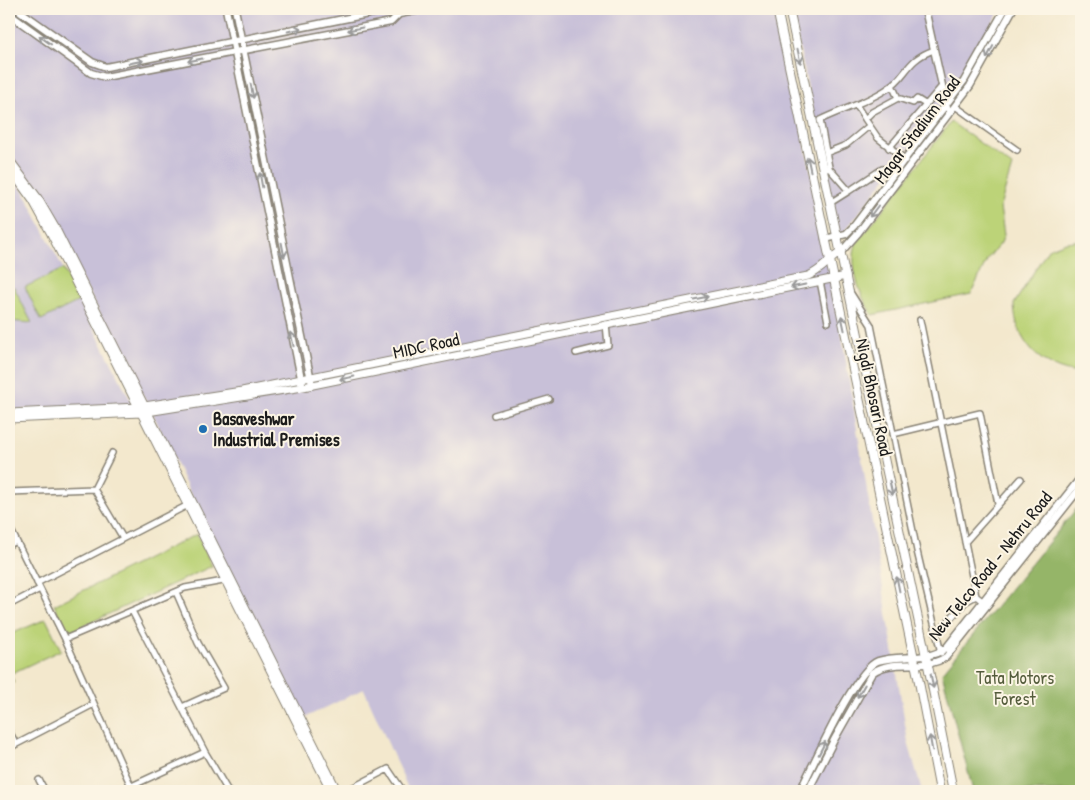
<svg xmlns="http://www.w3.org/2000/svg" width="1090" height="800" font-family="'Patrick Hand',sans-serif">
<rect width="100%" height="100%" fill="#fcf5e5"/>
<filter id="ink" filterUnits="userSpaceOnUse"><feTurbulence type="fractalNoise" baseFrequency=".02" numOctaves="2"/><feDisplacementMap in="SourceGraphic" scale="10" xChannelSelector="R" yChannelSelector="G"/><feConvolveMatrix kernelMatrix="1 2 1 2 8 2 1 2 1" color-interpolation-filters="sRGB"/></filter>
<filter id="wash" filterUnits="userSpaceOnUse"><feTurbulence type="fractalNoise" baseFrequency=".0096" numOctaves="4" result="noise"/><feDisplacementMap in="SourceGraphic" scale="20" xChannelSelector="R" yChannelSelector="G"/><feGaussianBlur stdDeviation="1.12" result="paint"/><feColorMatrix in="noise" values="0 0 0 0 0 0 0 0 0 0 0 0 0 0 0 0 0 1.4 0 .05"/><feComposite in="paint" operator="in"/></filter>
<g filter="url(#wash)">
<rect width="100%" height="100%" fill="#f3e8cd"/>
<path fill="#c8c0d8" d="M9,9h767l53,248 79,485 14,49h-513l-45,-102 -64,31 -73,-147 -73,-157 -128,-242 -17,-20z
M791,9h210l-70,111 -91,117z
M9,174l15,18 109,213 -124,5z"/>
<path fill="#bcd378" stroke="#6c784a" d="M951,122l61,44 -12,41 4,28 -3,8 -13,15 -17,36 -99,21c-12,-20 -23,-47 -16,-71z
M1081,240v133h-2c-38,-4 -64,-31 -65,-69l34,-55 18,-7z
M63,269l16,32 -38,19 -16,-33z
M14,287l18,36 -23,-2v-33z
M197,534l15,32 -140,65 -7,-4 -11,-22z
M46,619l15,31 -51,24 4,8 -5,3v-50z"/>
<path fill="#95b568" stroke="#586842" d="M1081,503v288h-108l-31,-118z"/>
</g>
<g filter="url(#ink)">
<g fill="none" stroke-linecap="round" stroke-linejoin="round">
<g stroke="#888274" stroke-width="8">
<path id="minor" d="M892,85l6,13 -26,14 -7,7 13,19 28,22
M898,98l15,5 4,-4 8,5
M857,106l8,13
M955,106l62,44
M889,148l53,-62
M826,153l20,-8 23,-19
M828,167l21,24 33,-22 17,-1
M829,167l-9,-47c22,-11 46,-17 67,-31 21,-13 18,-29 47,-39
M830,203l19,-12
M820,281l8,41
M850,292l21,33 46,226 24,102
M920,320l56,276 10,8
M576,353l32,-8 -2,-21
M494,415l55,-16
M893,434l87,-21 18,91
M94,489l29,49
M94,489l18,-36
M9,492l85,-3
M9,526l56,113 66,147
M965,542l56,-63
M9,545l7,-4
M37,583l153,-79
M176,592l22,51 26,45 -42,19
M9,605l31,-16
M132,611l73,141 23,39
M937,634l28,-32 11,-6
M65,639l120,-51 44,-8
M9,731l7,13
M9,748l85,-44
M39,780l6,11
M121,791l84,-39
M346,791l42,-22 15,22"/>
</g>
<g stroke="#888274" stroke-width="9">
<path id="tertiary" d="M17,9l75,53 14,5 282,-57 11,4 26,-5
M226,9l76,374
M235,9l77,376
M925,9l22,99
M9,14l82,59 14,4 286,-55 8,-8
M825,239l21,-5 8,-8 110,-145 41,-72
M841,252l17,-19 112,-147 43,-77
M800,791c13,-25 55,-122 78,-130 21,-7 49,1 68,-13l135,-171
M808,791l26,-51 38,-67c21,-16 51,-1 74,-16l135,-170"/>
</g>
<g stroke="#888274" stroke-width="9">
<path id="secondary" d="M9,159l29,39 18,31 281,561 -3,1
M9,168l24,33 17,31 281,559
M9,413l129,-6 104,-16 566,-115c14,-6 20,-16 33,-24
M9,419l132,-6 162,-26 543,-111
M319,791l13,-6"/>
</g>
<g stroke="#888274" stroke-width="10">
<path id="primary" d="M777,9l142,673 21,109
M789,9l142,671 22,111"/>
</g>
<use href="#minor" stroke="#fff" stroke-width="5"/>
<use href="#tertiary" stroke="#fff" stroke-width="6"/>
<use href="#secondary" stroke="#fff" stroke-width="7"/>
<use href="#primary" stroke="#fff" stroke-width="8"/>
</g>
<defs><path id="oneway-shaft" d="M-6 0H5M1.5-3L5.5 0L1.5 3" fill="none" stroke-width="1.6" stroke-linecap="round" stroke-linejoin="round" transform="scale(1.25)"/></defs>
<g stroke="#999">
<use href="#oneway-shaft" transform="translate(355 29) rotate(169)"/>
<use href="#oneway-shaft" transform="translate(295 30) rotate(-12)"/>
<use href="#oneway-shaft" transform="translate(45 40) rotate(-144)"/>
<use href="#oneway-shaft" transform="translate(990 52) rotate(118)"/>
<use href="#oneway-shaft" transform="translate(799 56) rotate(78)"/>
<use href="#oneway-shaft" transform="translate(195 60) rotate(169)"/>
<use href="#oneway-shaft" transform="translate(136 62) rotate(-12)"/>
<use href="#oneway-shaft" transform="translate(252 91) rotate(79)"/>
<use href="#oneway-shaft" transform="translate(809 164) rotate(-102)"/>
<use href="#oneway-shaft" transform="translate(261 180) rotate(-100)"/>
<use href="#oneway-shaft" transform="translate(874 211) rotate(127)"/>
<use href="#oneway-shaft" transform="translate(283 250) rotate(79)"/>
<use href="#oneway-shaft" transform="translate(798 286) rotate(168)"/>
<use href="#oneway-shaft" transform="translate(701 298) rotate(-11)"/>
<use href="#oneway-shaft" transform="translate(843 323) rotate(-102)"/>
<use href="#oneway-shaft" transform="translate(292 339) rotate(-102)"/>
<use href="#oneway-shaft" transform="translate(347 378) rotate(168)"/>
<use href="#oneway-shaft" transform="translate(891 488) rotate(78)"/>
<use href="#oneway-shaft" transform="translate(898 584) rotate(-101)"/>
<use href="#oneway-shaft" transform="translate(932 681) rotate(79)"/>
<use href="#oneway-shaft" transform="translate(861 691) rotate(120)"/>
<use href="#oneway-shaft" transform="translate(931 743) rotate(-100)"/>
<use href="#oneway-shaft" transform="translate(822 748) rotate(-63)"/>
</g>
</g>
<circle fill="#1f6fb2" stroke="#fcf5e5" stroke-width="2" cx="203" cy="429" r="5"/>
<g text-anchor="middle" stroke-width="4" stroke-linejoin="round" paint-order="stroke">
<g font-size="18" fill="#1c1c1c" stroke="#fcf5e5">
<text transform="translate(917 130) rotate(-53)" y="6">Magar Stadium Road</text>
<text transform="translate(426 346) rotate(-12)" y="6">MIDC Road</text>
<text transform="translate(874 397) rotate(78)" y="6">Nigdi Bhosari Road</text>
<text transform="translate(990 566) rotate(-51)" y="6">New Telco Road - Nehru Road</text>
</g>
<g font-size="18" font-weight="bold" fill="#1c1c1c" stroke="#fcf5e5" text-anchor="start">
<text x="213" y="425">Basaveshwar<tspan x="213" dy="21">Industrial Premises</tspan></text>
</g>
<g font-size="18" fill="#545c3c" stroke="#fcf5e5">
<text x="1015" y="684">Tata Motors<tspan x="1015" dy="21">Forest</tspan></text>
</g>
</g>
<rect width="1090" height="800" fill="none" stroke="#fcf5e5" stroke-width="30"/>
</svg>
